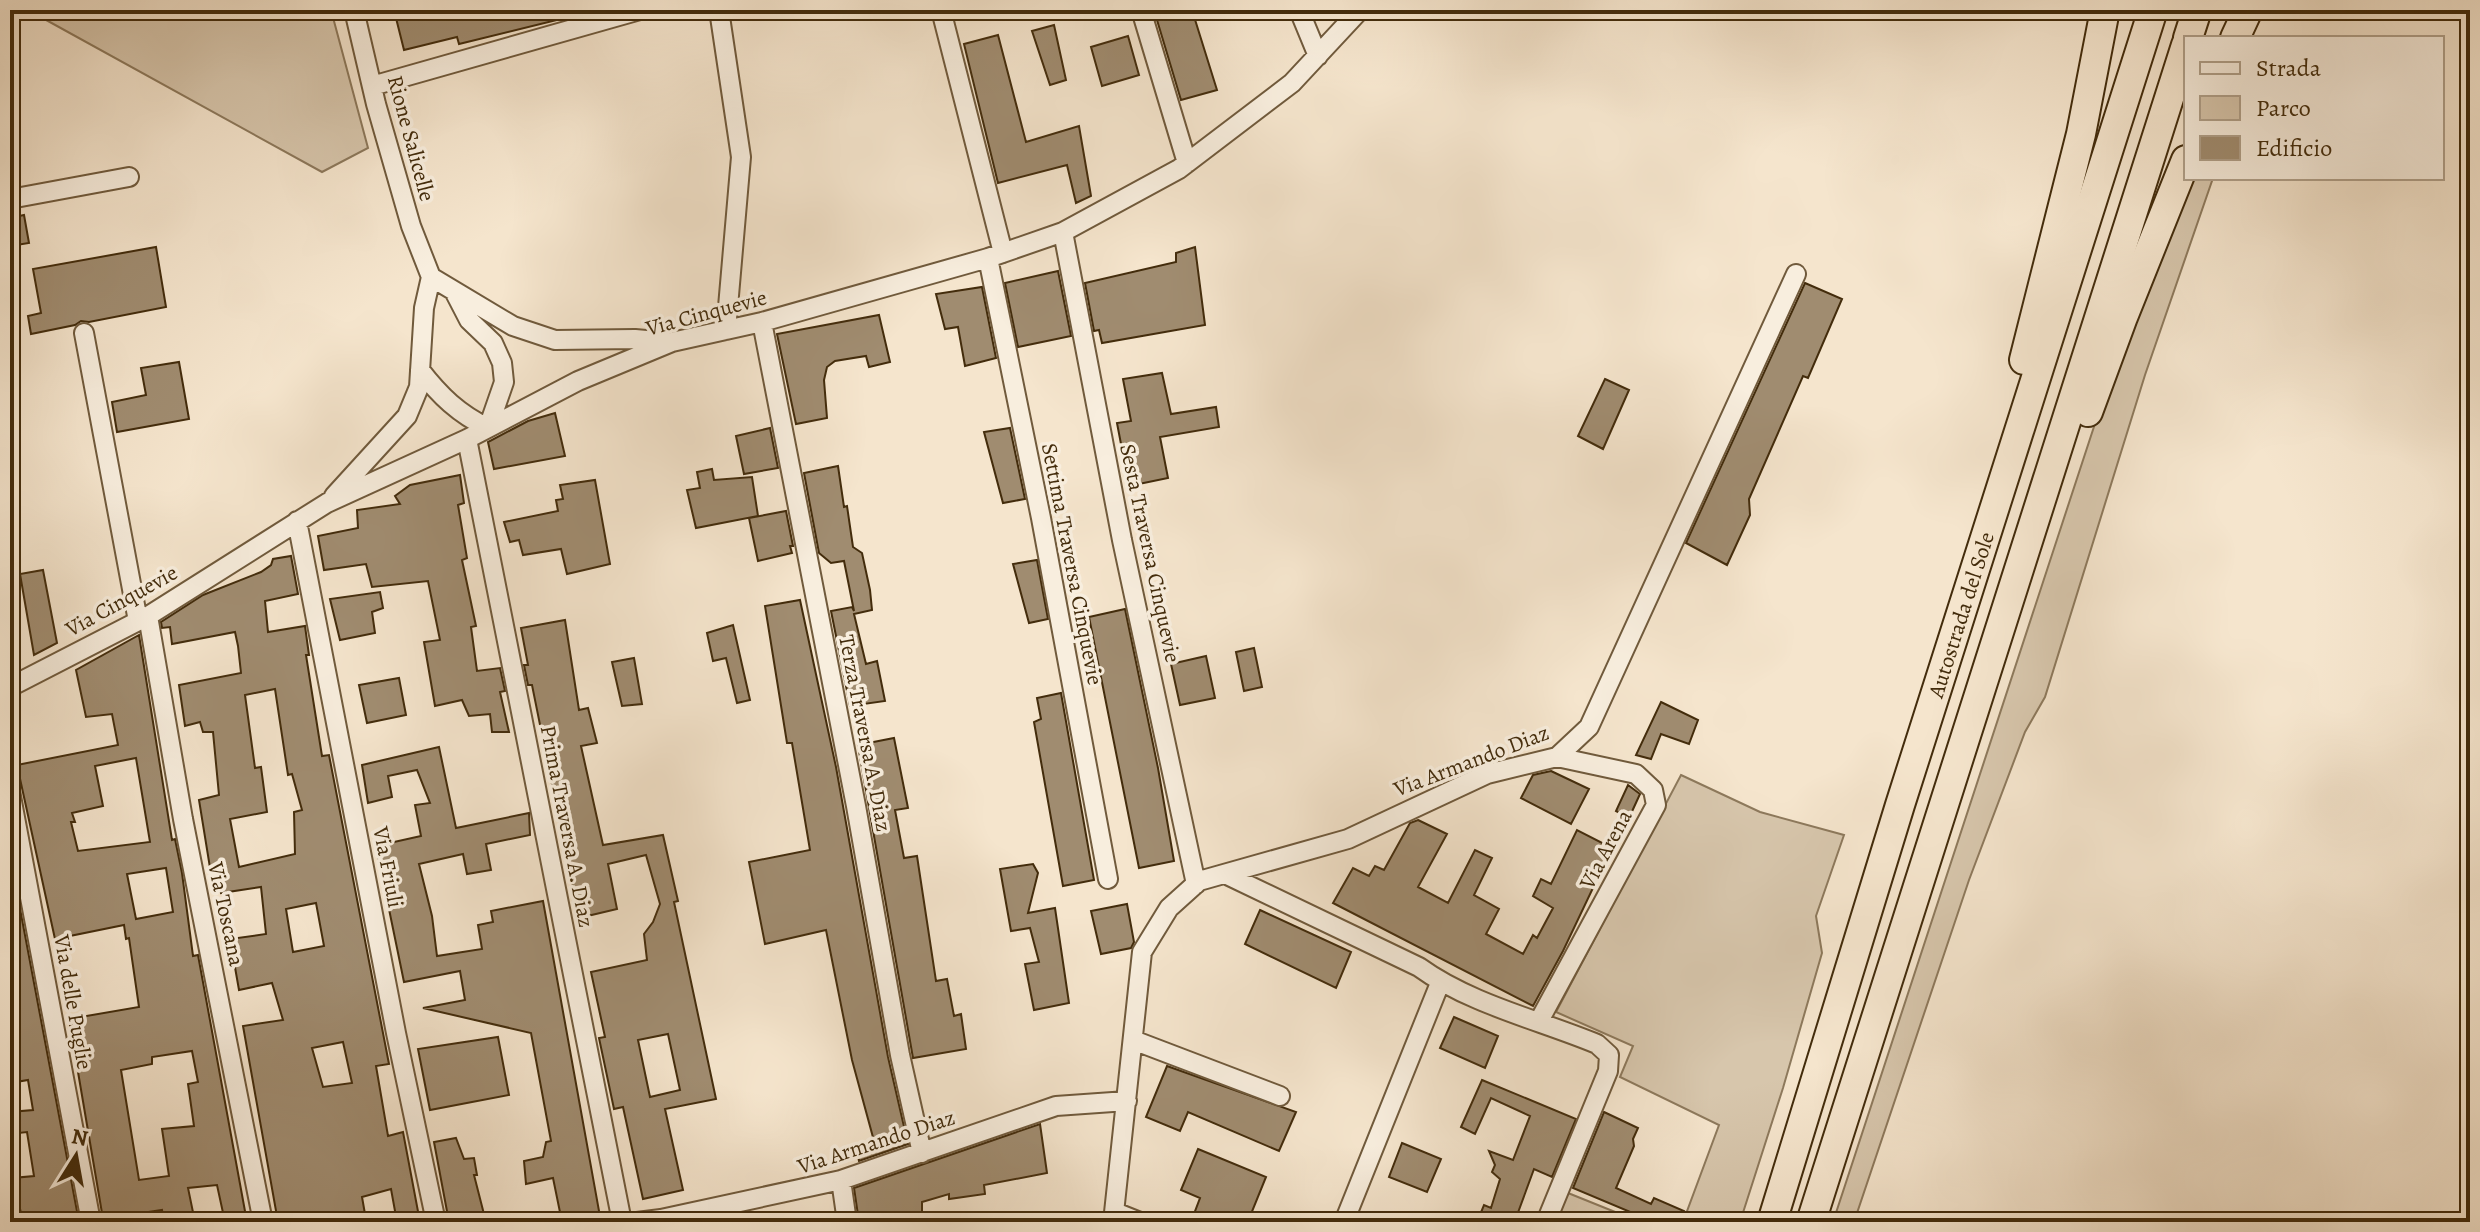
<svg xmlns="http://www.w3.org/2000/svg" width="2480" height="1232" font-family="Alegreya,serif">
<rect width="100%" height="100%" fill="#f5e5cd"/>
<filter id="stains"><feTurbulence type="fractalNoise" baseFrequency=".0025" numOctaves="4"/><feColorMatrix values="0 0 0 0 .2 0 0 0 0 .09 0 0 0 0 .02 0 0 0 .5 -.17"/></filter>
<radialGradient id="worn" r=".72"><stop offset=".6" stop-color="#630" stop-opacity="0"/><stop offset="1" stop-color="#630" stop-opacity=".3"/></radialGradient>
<path fill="#d7c6ac" stroke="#8d795c" stroke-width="2" d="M28,10h303l37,138 -46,24z
M2187,178h26l-68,197 -100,322 -20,35 -56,148 -115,342h-21l296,-902z
M1681,775l79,37 84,23 -28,81 6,37 -39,135 -43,134h-57l36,-97 -99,-48 13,-31 -77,-34z
M1568,1193l72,29h-85z"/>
<path fill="#a08c70" stroke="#432c0c" stroke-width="2" fill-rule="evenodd" d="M394,10h178l1,6 -114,28 -2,-7 -53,13z
M1154,10h38l25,80 -36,10z
M1054,25l12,55 -16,5 -18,-54z
M998,35l28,107 53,-16 12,70 -15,7 -9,-38 -69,18 -34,-139z
M1128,36l11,39 -37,11 -11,-39z
M24,215l5,28 -19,3v-28z
M156,247l10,60 -77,15 -8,-1 -6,4 -44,9 -3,-18 13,-3 -8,-44z
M1195,247l10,78 -103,18 -3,-13 -5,1 -9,-48 91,-21v-9z
M1058,271l13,65 -53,11 -13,-64z
M1805,283l37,16 -34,79 -5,-2 -54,123 1,16 -23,50 -41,-22z
M982,287l14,71 -31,8 -7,-39 -13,2 -9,-35z
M879,315l11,47 -21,5 -3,-11 -31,5 -8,6 -3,13 3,38 -31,6 -19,-90z
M179,362l10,57 -72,13 -5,-30 34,-7 -5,-27z
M1162,373l9,41 45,-7 3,20 -59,10 8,41 -39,8 -12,-63 14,-2 -8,-42z
M1605,379l24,11 -26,59 -25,-13z
M555,413l10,43 -71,13 -6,-27 40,-21z
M770,428l8,40 -34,6 -8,-38z
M1010,428l15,71 -22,4 -19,-71z
M838,466l6,41 3,-1 6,41 9,6 8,37 2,20 -18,4 12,50 11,-3 8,40 -35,5 -19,-95 21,-4 2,4 -10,-50 -13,2 -12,-10 -15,-80z
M712,469l2,11 38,-3 6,39 -62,12 -9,-38 13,-2 -3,-16z
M460,475l4,28 -6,2 9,53 -5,2 14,66 -5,1 6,44 23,-3 5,23 -5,1 9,40h-17l-2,-18 -21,2 -7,-16 -27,6 -11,-64 16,-2 -12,-59 -56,6 -6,-23 -42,6 -6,-34 40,-8 -1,-18 43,-6 -5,-8 15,-11z
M595,480l15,84 -43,10 -6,-25 -38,6 -4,-15 -9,2 -6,-20 54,-11 -2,-11 7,-1 -3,-14z
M786,511l7,35h-3l2,7 -34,8 -9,-43z
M291,556l7,38 -33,7 3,31 37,-6 4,29h-3l16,101 7,-1 60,309 -13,2 12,70 15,-4 17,90h-23l-6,-33 -29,8 3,17 -46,8h-41l-35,-196 40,-6 -11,-37 -33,7 -9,-51 36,-5 -5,-47 -40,6 -4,-21 -6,2 -12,-74 20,-5 -6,-63h-10l-3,-10 -15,4 -6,-41 62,-12 -3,-27 -3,-14 -63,12 -2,-17 -8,1 -1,-6 42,-27 58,-23 10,-7 2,-6zM275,689l13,86 4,-1 10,36 -8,2 1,42 -56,13 -9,-48 37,-7 -6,-45 -6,1 -10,-73zM316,903l8,43 -31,6 -7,-43zM343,1042l9,41 -29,4 -11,-39z
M1037,560l11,59 -19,4 -16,-59z
M43,570l14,73 -23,12 -14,-81z
M380,592l3,16 -11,4 3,21 -35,7 -10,-41z
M800,600l36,167 52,290 20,87 -49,17 -3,-13 18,-7 -22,-81 -26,-130 -61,14 -16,-82 61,-12 -18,-107h-5l-22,-137z
M1125,609l33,159 16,93 -35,7 -50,-251z
M565,620l14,90 9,-2 9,35 -16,3 22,99 60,-10 15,66 -4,1 42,197 -51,10 18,81 -40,9 -20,-92 -9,2 -15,-71 6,-1 -14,-65 56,-12 -3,-26 9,-12 7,-18 -14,-49 -38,9 9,45 -38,9 -47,-233h-4l-4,-20h4l-7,-37zM668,1034l12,56 -30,7 -12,-57z
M733,625l17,75 -13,3 -11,-45 -13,3 -6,-28z
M139,635l33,205 3,-1 7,34 11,83 5,-1 49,267h-22l-8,-37 -29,3 7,34h-31l-2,-12 -59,9 -34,-200 70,-12 -10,-69 -3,1 -2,-14 -69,14 -38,-174 101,-20 -6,-31 -26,3 -10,-47zM136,758l14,84 -72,9 -7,-29h4l-3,-9 31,-7 -8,-40zM166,868l7,44 -37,7 -9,-45zM192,1051l6,31 -10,2 6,42 -32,3 7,47 -30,4 -18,-110 31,-6v-7z
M1254,648l8,39 -18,4 -8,-39z
M1206,656l9,42 -35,7 -9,-41z
M634,658l8,46 -20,2 -10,-44z
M399,678l7,37 -39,8 -8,-38z
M1061,693l33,187 -31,6 -29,-164 7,-3 -4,-21z
M1661,702l37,18 -9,24 -28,-10 -10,25 -15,-4z
M894,738l14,70 -13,2 9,48 13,-2 19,125 11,-2 7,37 7,-2 5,35 -53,9 -55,-313z
M439,747l17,81 73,-15 1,22 -44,9 5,26 -24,4 -4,-20 -44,10 13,52 5,40 45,-7 -4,-24 15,-3 -2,-11 52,-10 58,321h-39l-9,-44 -27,6 -2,-23 19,-4 3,-15 5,-1 -20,-108 -108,-25 42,-8 -5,-29 -56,11 -28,-136 45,-10 -6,-31 15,-2 -13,-33 -29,6 4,21 -24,6 -6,-38z
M1551,771l38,18 -18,35 -50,-26 12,-23z
M1628,785l12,9 -11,24 -13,-7z
M1418,820l29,14 -29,53 30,16 27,-53 17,8 -18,37 25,14 -13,25 37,20 10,-19 4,3 16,-30 -20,-12 8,-17 10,5 26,-54 35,18 -49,103 -30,55 -200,-103 20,-35 16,8 6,-10 9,4 26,-47z
M1033,864l5,9 -10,40 27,-5 14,95 -35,7 -9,-46 14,-2 -9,-34 -19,3 -11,-62z
M18,898l46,244 15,80h-56l-10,-44 21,-2 -7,-44 -17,2v-22l23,-2 -5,-30 -12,2 -6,-43v-140z
M1127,904l7,38 -3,6 -30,6 -10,-43z
M1260,910l91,42 -15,36 -91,-44z
M1454,1017l44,19 -13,32 -45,-20z
M498,1037l11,58 -79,15 -12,-61z
M1167,1066l129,46 -17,39 -91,-39 -8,19 -34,-14z
M1482,1080l94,39 -24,58 -18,-8 -18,49 8,4h-47l7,-17 7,3 9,-29 -8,-7 3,-7 -6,-14 24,9 17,-44 -39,-18 -16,36 -14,-7z
M1604,1112l34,16 -5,11 1,7 -18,42 35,16 3,-6 30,13 -4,11h-26l-81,-34z
M1040,1124l7,49 -63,12 1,9 -36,5v-5l-27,8v10l-7,2 -41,8h-15l-5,-34z
M456,1138l8,21 10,-1 3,17h-3l12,47h-37l-15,-80z
M1402,1143l39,16 -14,33 -38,-15z
M1198,1149l68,28 -17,42 -11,-5 -3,8h-34l1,-5 -8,-3 6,-16 -19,-8z"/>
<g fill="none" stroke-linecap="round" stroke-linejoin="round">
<g stroke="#705a3c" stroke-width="22">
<path id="minor" d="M719,10l22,147 -15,173
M941,10l62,243
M1141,10l46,153
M1299,10l19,46
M372,86l268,-76
M10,199l119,-22
M1063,232l59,308 74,344
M988,258l53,260 67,361
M431,277l82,49 42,14 80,-1 33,3
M454,291l15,29 24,23 9,20 2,19 -16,46
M762,322l94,484 44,249 22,98
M84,333l54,288
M420,370c20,26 39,44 68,58
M467,439l155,783
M334,496l73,-80 12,-29 5,-79 7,-31 -20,-51 -35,-122 -22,-94
M297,521l99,512 40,189
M148,616l35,203 80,403
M10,687l138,-71 179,-113 140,-64 111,-58 94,-39 90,-20 226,-64 75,-26 116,-63 113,-86 68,-73
M10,791l81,431
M1225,874l194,93c51,37 120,53 178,77l12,11 -1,16 -62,151
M1539,1021l117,-216 -3,-15 -17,-16 -79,-17
M1133,1040l147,56
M841,1180l6,42
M1115,1212l25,10
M637,1222l24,-3 180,-39 215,-74 71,-5
M1113,1222l29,-270 27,-44 30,-27 149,-42 139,-65 70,-17 32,-30 207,-453
M1344,1222l96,-239"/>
</g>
<g stroke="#432c0c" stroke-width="32">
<g id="highway">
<path d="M2188,38l9,-28"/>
<path d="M2235,38l13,-28"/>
<path d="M2024,360l57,-226 24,-124"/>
<path d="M2088,412l35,-95 63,-157"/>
<path id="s1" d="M1772,1222l128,-417 253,-795"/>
<path d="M1811,1222l375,-1177"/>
</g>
</g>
<use href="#minor" stroke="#f8eede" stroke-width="18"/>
<use href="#highway" stroke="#f5e5cd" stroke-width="28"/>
</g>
<g text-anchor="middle" stroke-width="7" stroke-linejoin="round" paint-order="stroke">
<g font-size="22" fill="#432c0c" stroke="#f8eede">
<text transform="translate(412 138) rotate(75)" y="8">Rione Salicelle</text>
<text transform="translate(706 312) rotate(-15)" y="8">Via Cinquevie</text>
<text transform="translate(1151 553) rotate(78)" y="8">Sesta Traversa Cinquevie</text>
<text transform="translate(1073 564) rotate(79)" y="8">Settima Traversa Cinquevie</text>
<text transform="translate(121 600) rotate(-29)" y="8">Via Cinquevie</text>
<text dy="8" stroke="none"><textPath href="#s1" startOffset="636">Autostrada del Sole</textPath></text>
<text transform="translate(866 733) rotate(79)" y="8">Terza Traversa A. Diaz</text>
<text transform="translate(1471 760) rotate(-21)" y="8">Via Armando Diaz</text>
<text transform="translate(568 826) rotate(79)" y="8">Prima Traversa A. Diaz</text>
<text transform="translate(1605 849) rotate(-62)" y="8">Via Arena</text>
<text transform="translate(389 867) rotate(79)" y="8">Via Friuli</text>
<text transform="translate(227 914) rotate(78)" y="8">Via Toscana</text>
<text transform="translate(74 1002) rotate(80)" y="8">Via delle Puglie</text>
<text transform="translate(876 1141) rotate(-18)" y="8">Via Armando Diaz</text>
</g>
</g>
<rect width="2480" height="1232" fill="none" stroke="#f5e5cd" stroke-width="40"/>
<rect x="12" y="12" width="2456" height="1208" fill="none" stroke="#432c0c" stroke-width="4"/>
<rect x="20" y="20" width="2440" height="1192" fill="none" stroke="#432c0c" stroke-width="2"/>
<rect x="2184" y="36" width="260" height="144" fill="#f8eede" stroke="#b0a08a" stroke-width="2"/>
<rect x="2200" y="62" width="40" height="12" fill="#f8eede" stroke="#b0a08a" stroke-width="2"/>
<text x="2256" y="76" font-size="24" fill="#432c0c">Strada</text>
<rect x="2200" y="96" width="40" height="24" fill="#d7c6ac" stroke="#b0a08a" stroke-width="2"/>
<text x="2256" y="116" font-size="24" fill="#432c0c">Parco</text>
<rect x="2200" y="136" width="40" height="24" fill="#a08c70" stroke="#b0a08a" stroke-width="2"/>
<text x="2256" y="156" font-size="24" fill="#432c0c">Edificio</text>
<g transform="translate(76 1156) rotate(11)" stroke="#f8eede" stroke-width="6" paint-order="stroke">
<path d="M0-6L14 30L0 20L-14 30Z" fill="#432c0c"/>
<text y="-12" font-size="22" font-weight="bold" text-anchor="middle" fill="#432c0c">N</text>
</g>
<rect width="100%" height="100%" filter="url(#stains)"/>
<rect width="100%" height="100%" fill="url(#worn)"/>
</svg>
